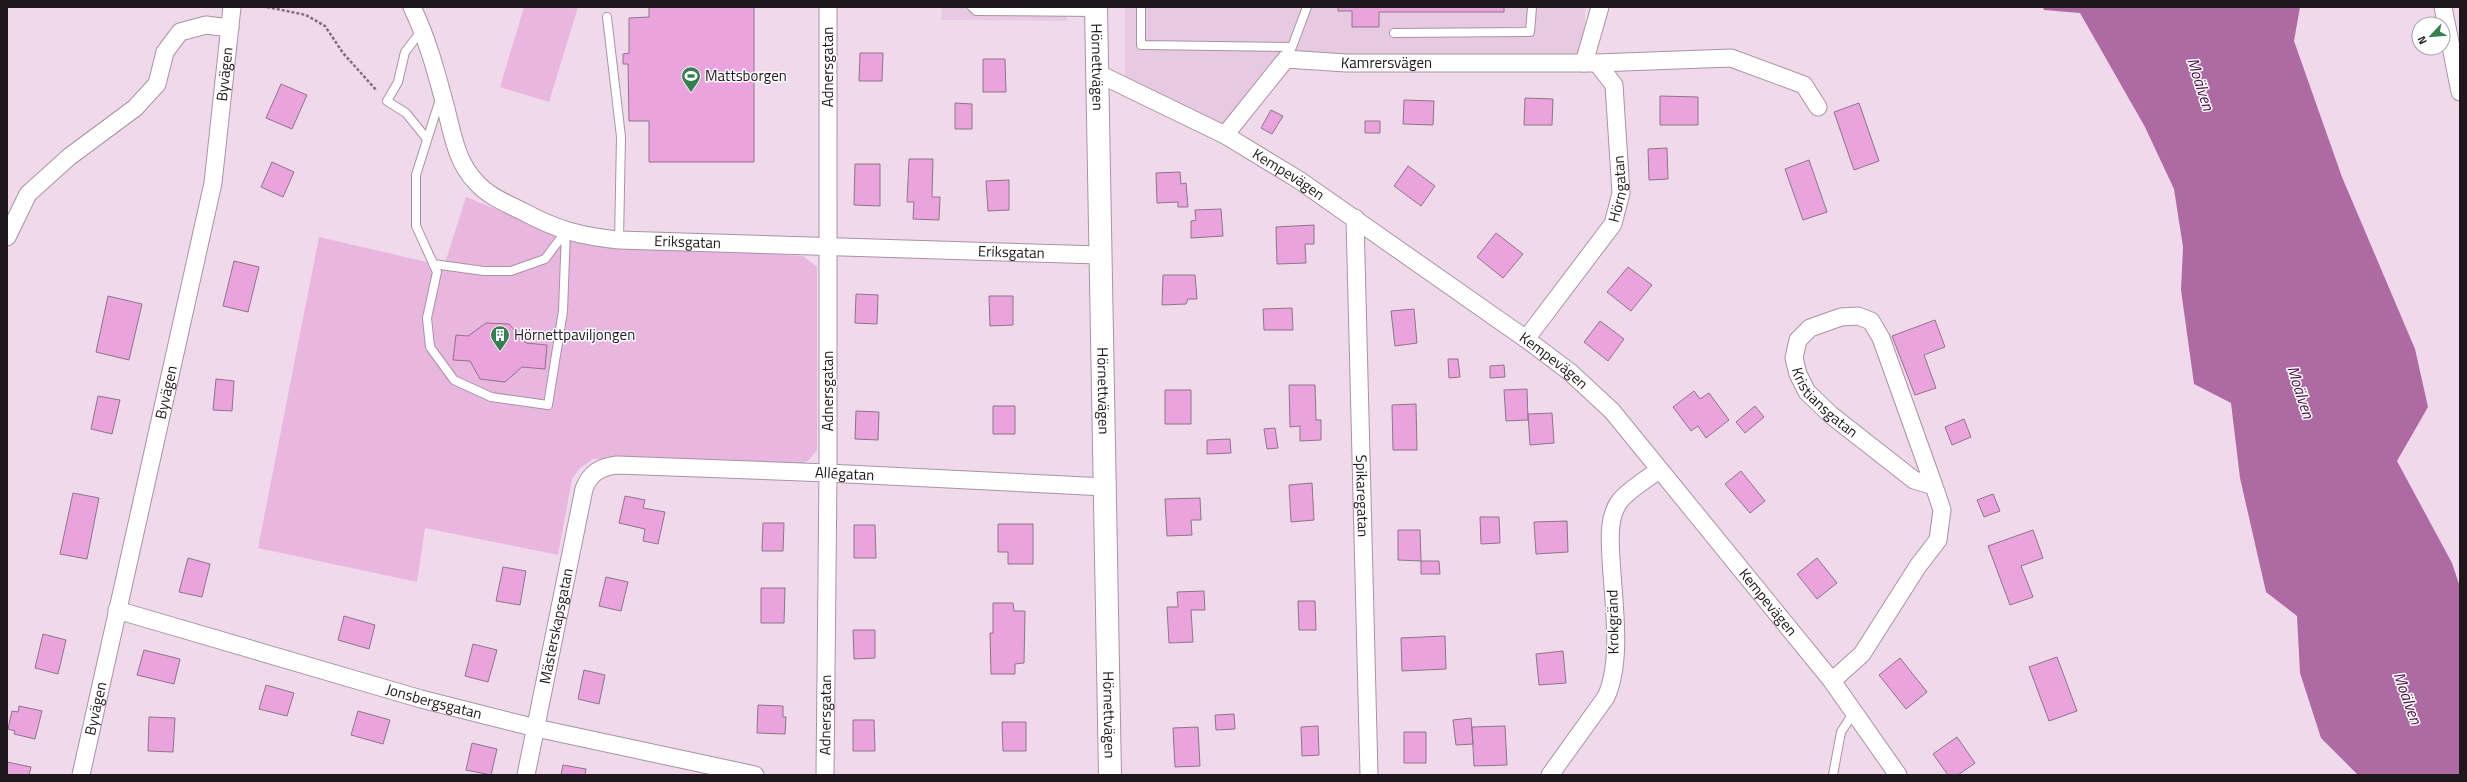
<svg xmlns="http://www.w3.org/2000/svg" width="2467" height="782" font-family="'Titillium Web',sans-serif">
<rect width="100%" height="100%" fill="#f1d9ec"/>
<path fill="#e7cae1" d="M942,7h124l1,14 -126,-1z
M1125,7h460l-1,56 -298,-4 -61,76 -100,-46z"/>
<path fill="#e9b6df" d="M524,7h54l-29,95 -49,-15z
M466,197l100,41 43,6 194,12 14,11v183l-8,10 -10,5 -206,-6 -13,9 -8,11 -14,76 -133,-27 -8,54 -159,-34 61,-311 125,29z"/>
<path fill="#ae6ba3" d="M2043,7h257l-6,34 48,136 73,172 13,58 -31,54 55,102 8,24v188h-102l-37,-37 -21,-65 -3,-57 -31,-24 -26,-114 -9,-75 -37,-19 -13,-94 2,-43 -9,-58 -29,-62 -65,-114 -36,-3z"/>
<path fill="#eba3de" stroke="#8b7687" d="M649,7h105v155h-105v-41h-20l-1,-57h-5v-10l6,-1v-35l20,-1z
M1338,7h166v5h-125v15h-27v-16h-14z
M860,53h23l-1,28h-23z
M983,59h22l1,33h-23z
M281,84l26,11 -15,34 -26,-11z
M1660,96l38,1v28h-38z
M1525,98l28,1 -1,26h-28z
M1404,100l30,1 -1,24 -30,-1z
M955,103l17,1v25h-17z
M1859,103l20,58 -25,9 -20,-58z
M1271,110l12,6 -11,18 -11,-6z
M1365,121h15v12h-15z
M1667,148l1,31 -19,1 -1,-31z
M909,159h24l-1,38h8l-1,23 -26,-1 1,-17h-7z
M1809,160l18,52 -24,8 -18,-51z
M272,162l22,10 -11,25 -22,-10z
M855,164h25v42l-26,-1z
M1408,166l27,20 -14,20 -27,-20z
M1180,172l1,12 5,-1 2,24h-10v-5l-21,1 -1,-30z
M1009,180v30l-21,1 -2,-30z
M1221,209l2,27 -32,2v-17l5,-1 -1,-10z
M1314,225v19h-9l1,19 -29,1 -1,-37z
M1496,233l27,21 -20,24 -26,-21z
M234,261l25,6 -11,45 -25,-6z
M1628,267l24,18 -21,26 -24,-19z
M1163,275h32l2,24h-9l-2,5 -24,1z
M856,294l22,1 -1,29 -22,-1z
M108,296l34,8 -13,56 -33,-8z
M989,296h24v29l-23,1z
M1292,308l1,22h-29l-1,-21z
M1414,309l3,34 -22,3 -4,-35z
M1935,320l10,27 -21,8 12,33 -21,7 -23,-59z
M1600,321l24,18 -16,22 -24,-19z
M486,323l23,1 17,19 21,2 -2,24 -23,-2 -17,15 -25,-3 -10,-18 -17,-1 3,-25 12,1z
M1448,359h10l2,18 -11,1z
M1504,365l1,12 -15,1v-12z
M216,379l18,2 -2,30 -19,-1z
M1289,385h26l1,35h5v20l-21,1v-15l-10,1z
M1527,389l1,31 -22,1 -2,-31z
M1165,390h26v34h-26z
M1694,391l6,8 9,-6 20,27 -23,18 -8,-12 -7,5 -18,-24z
M98,396l22,4 -8,34 -21,-5z
M1416,404l1,46h-24l-1,-45z
M993,406h22v28h-22z
M1755,406l9,11 -19,16 -9,-11z
M856,411l23,1 -1,28 -23,-1z
M1552,413l2,30 -24,2 -2,-31z
M1964,419l7,18 -19,8 -7,-18z
M1275,428l3,20 -11,1 -3,-20z
M1230,439l1,14 -24,1v-14z
M1741,471l24,30 -15,12 -25,-29z
M1312,483l2,37 -23,2 -2,-37z
M73,493l26,5 -12,61 -27,-5z
M1993,494l7,17 -16,6 -7,-17z
M625,496l20,4 -2,8 22,4 -7,32 -15,-3 2,-12 -26,-6z
M1200,498l1,22h-10l1,15 -25,1 -2,-37z
M1480,517h19l1,26 -19,1z
M1567,521l1,31 -32,2 -2,-32z
M763,523h21l-1,28h-21z
M998,524h35v40h-25v-12h-10z
M854,525h21l1,33h-22z
M1398,530h22l1,31 -23,-1z
M2033,530l10,28 -22,8 12,31 -23,8 -22,-59z
M188,558l22,6 -8,33 -23,-5z
M1817,558l20,25 -20,16 -20,-25z
M1421,561h18l1,13h-19z
M503,567l23,4 -6,34 -24,-4z
M606,577l22,5 -7,29 -22,-5z
M761,588h24l-1,35h-23z
M1204,591l1,19h-14l2,32 -24,1 -2,-36h11l-1,-15z
M1298,601h17l1,29h-17z
M993,603h20l1,8h11l-1,52 -9,1v10h-24l-1,-41h3z
M344,616l31,9 -6,24 -31,-9z
M853,630h22v28l-21,1z
M43,634l23,6 -8,34 -23,-6z
M1445,636l1,33 -44,2 -1,-33z
M473,644l24,6 -9,32 -23,-6z
M144,650l36,9 -6,25 -37,-9z
M1563,651l3,32 -27,2 -3,-31z
M2057,657l20,54 -28,10 -20,-54z
M1900,658l27,34 -21,17 -27,-34z
M584,670l21,5 -6,29 -21,-5z
M266,685l28,8 -7,23 -28,-7z
M758,705l25,1v11h3l-1,17 -28,-1z
M19,706l23,5 -7,28 -21,-5 1,-3 -7,-2 4,-18 6,1z
M358,711l32,9 -7,24 -32,-9z
M1234,714l1,15 -19,1 -1,-15z
M149,717l26,1 -2,34 -25,-1z
M1471,718l2,26 -17,1 -3,-25z
M853,720h21l1,31h-22z
M1002,722h24v29h-23z
M1318,726l1,29 -17,1 -1,-29z
M1505,726l2,39 -33,1 -2,-39z
M1198,727l2,39 -25,1 -2,-39z
M1404,732h22v31h-22z
M1957,737l18,26 -17,12h-10l-15,-21z
M472,743l25,6 -6,26 -25,-5z
M7,762l24,5 -2,8h-22z
M563,765l23,4 -1,6h-24z"/>
<g fill="none" stroke-linecap="round" stroke-linejoin="round">
<g stroke="#a893a4" stroke-width="10">
<path id="lane" d="M972,7l4,4 119,1
M1141,7v38l151,2 -6,12
M607,17l14,120 -2,103
M422,30l-17,22 -7,30 -11,19 19,12 21,26
M1394,33l136,-1 2,-25
M1292,47l15,-40
M433,264l51,7h27l34,-12 21,-28 -3,80 -15,94 -57,-8 -37,-17 -24,-33 -3,-29 10,-46 -21,-46v-51l24,-76
M1833,775l8,-43 13,-20"/>
</g>
<g stroke="#a893a4" stroke-width="19">
<g id="street">
<path id="s1" d="M412,7c15,31 24,64 33,98 7,26 11,57 31,77 12,14 30,21 46,29 35,19 58,25 97,29l481,15"/>
<path d="M2443,7l17,85"/>
<path d="M1584,63l16,-56"/>
<path id="s2" d="M1097,73l128,62 74,45 227,159 44,33 42,39 220,270 66,94"/>
<path id="s3" d="M1225,135l61,-76 60,4h251l134,-5 73,27 14,22"/>
<path id="s4" d="M1355,218l14,557"/>
<path d="M7,237l21,-43 41,-37 66,-49 22,-24 8,-32 15,-20 26,-7 24,3"/>
<path id="s5" d="M1526,339l87,-115 8,-31 -7,-108 -17,-22"/>
<path id="s6" d="M117,610l304,89 115,29 219,47"/>
<path id="s7" d="M1832,681l30,-27 56,-88 20,-26 4,-30 -8,-24 -53,-148 -10,-17 -13,-5 -17,1 -31,11 -12,12 -4,18 4,16 9,18 24,23 83,65 20,6"/>
<path id="s8" d="M81,775l132,-592 19,-176"/>
<path id="s9" d="M526,775l58,-286c6,-16 16,-22 33,-24l211,8 277,14"/>
<path id="s10" d="M825,775l3,-302v-466"/>
<path d="M1550,775l56,-78c17,-36 7,-98 5,-138 -1,-19 -3,-41 8,-57 9,-12 28,-23 40,-32"/>
</g>
</g>
<g stroke="#a893a4" stroke-width="24">
<g id="secondary">
<path id="s11" d="M1096,7l14,768"/>
</g>
</g>
<path stroke="#7e6f7a" stroke-width="2.5" stroke-dasharray="3 2" stroke-linecap="butt" d="M267,7l39,8 19,11 18,27 34,38"/>
<use href="#lane" stroke="#fff" stroke-width="8"/>
<use href="#street" stroke="#fff" stroke-width="17"/>
<use href="#secondary" stroke="#fff" stroke-width="22"/>
</g>
<defs>
<g id="stadium-pin" transform="scale(1)"><path d="M0 17L-7.5 6A9.5 9.5 0 1 1 7.5 6Z" fill="#34804f" stroke="#fff"/><path d="M0-5a6.5 5 0 1 0 0 10a6.5 5 0 1 0 0-10ZM-3.5-1.8h7v3.6h-7Z" fill="#fff"/></g>
<g id="building-pin" transform="scale(1)"><path d="M0 17L-7.5 6A9.5 9.5 0 1 1 7.5 6Z" fill="#34804f" stroke="#fff"/><path d="M-4-6H4V6H1V3H-1V6H-4ZM-2.5-4.3h1.7v1.8h-1.7ZM.8-4.3h1.7v1.8H.8ZM-2.5-1h1.7V.8h-1.7ZM.8-1h1.7V.8H.8Z" fill="#fff"/></g>
</defs>
<g fill-rule="evenodd">
<use href="#stadium-pin" x="691" y="76"/>
<use href="#building-pin" x="500" y="335"/>
</g>
<g text-anchor="middle" stroke-width="3" stroke-linejoin="round" paint-order="stroke">
<g font-size="15" fill="#1f171d" stroke="#fff">
<text dy="5" stroke="none"><textPath href="#s3" startOffset="198">Kamrersvägen</textPath></text>
<text transform="translate(828 67) rotate(-90)" y="5">Adnersgatan</text>
<text dy="5" stroke="none"><textPath href="#s11" startOffset="60">Hörnettvägen</textPath></text>
<text dy="5" stroke="none"><textPath href="#s8" startOffset="716">Byvägen</textPath></text>
<text dy="5" stroke="none"><textPath href="#s2" startOffset="217">Kempevägen</textPath></text>
<text dy="5" stroke="none"><textPath href="#s5" startOffset="180">Hörngatan</textPath></text>
<text dy="5" stroke="none"><textPath href="#s1" startOffset="413">Eriksgatan</textPath></text>
<text dy="5" stroke="none"><textPath href="#s1" startOffset="737">Eriksgatan</textPath></text>
<text dy="5" stroke="none"><textPath href="#s2" startOffset="541">Kempevägen</textPath></text>
<text transform="translate(828 391) rotate(-90)" y="5">Adnersgatan</text>
<text dy="5" stroke="none"><textPath href="#s11" startOffset="384">Hörnettvägen</textPath></text>
<text dy="5" stroke="none"><textPath href="#s8" startOffset="392">Byvägen</textPath></text>
<text dy="5" stroke="none"><textPath href="#s7" startOffset="565">Kristiansgatan</textPath></text>
<text dy="5" stroke="none"><textPath href="#s9" startOffset="563">Allégatan</textPath></text>
<text dy="5" stroke="none"><textPath href="#s4" startOffset="278">Spikaregatan</textPath></text>
<text dy="5" stroke="none"><textPath href="#s2" startOffset="865">Kempevägen</textPath></text>
<text transform="translate(1613 622) rotate(-91)" y="5">Krokgränd</text>
<text dy="5" stroke="none"><textPath href="#s9" startOffset="152">Mästerskapsgatan</textPath></text>
<text dy="5" stroke="none"><textPath href="#s6" startOffset="330">Jonsbergsgatan</textPath></text>
<text dy="5" stroke="none"><textPath href="#s8" startOffset="68">Byvägen</textPath></text>
<text dy="5" stroke="none"><textPath href="#s10" startOffset="60">Adnersgatan</textPath></text>
<text dy="5" stroke="none"><textPath href="#s11" startOffset="708">Hörnettvägen</textPath></text>
</g>
<g font-size="15" fill="#1f171d" stroke="#fff" text-anchor="start">
<text x="705" y="81">Mattsborgen</text>
<text x="514" y="340">Hörnettpaviljongen</text>
</g>
<g font-size="16" font-style="italic" fill="#4b0d45" stroke="#fff">
<text transform="translate(2201 84) rotate(72)" y="6">Moälven</text>
<text transform="translate(2301 392) rotate(72)" y="6">Moälven</text>
<text transform="translate(2408 698) rotate(70)" y="6">Moälven</text>
</g>
</g>
<rect width="2467" height="782" fill="none" stroke="#1f171d" stroke-width="16"/>
<g transform="translate(2431 36) rotate(244)"><circle r="19" fill="#ffffff" stroke="#a5a2a5"/>
<path d="M0-3L7 15L0 10L-7 15Z" fill="#34804f"/>
<text y="-6" font-size="11" font-weight="bold" text-anchor="middle" fill="#1f171d">N</text>
</g>
</svg>
